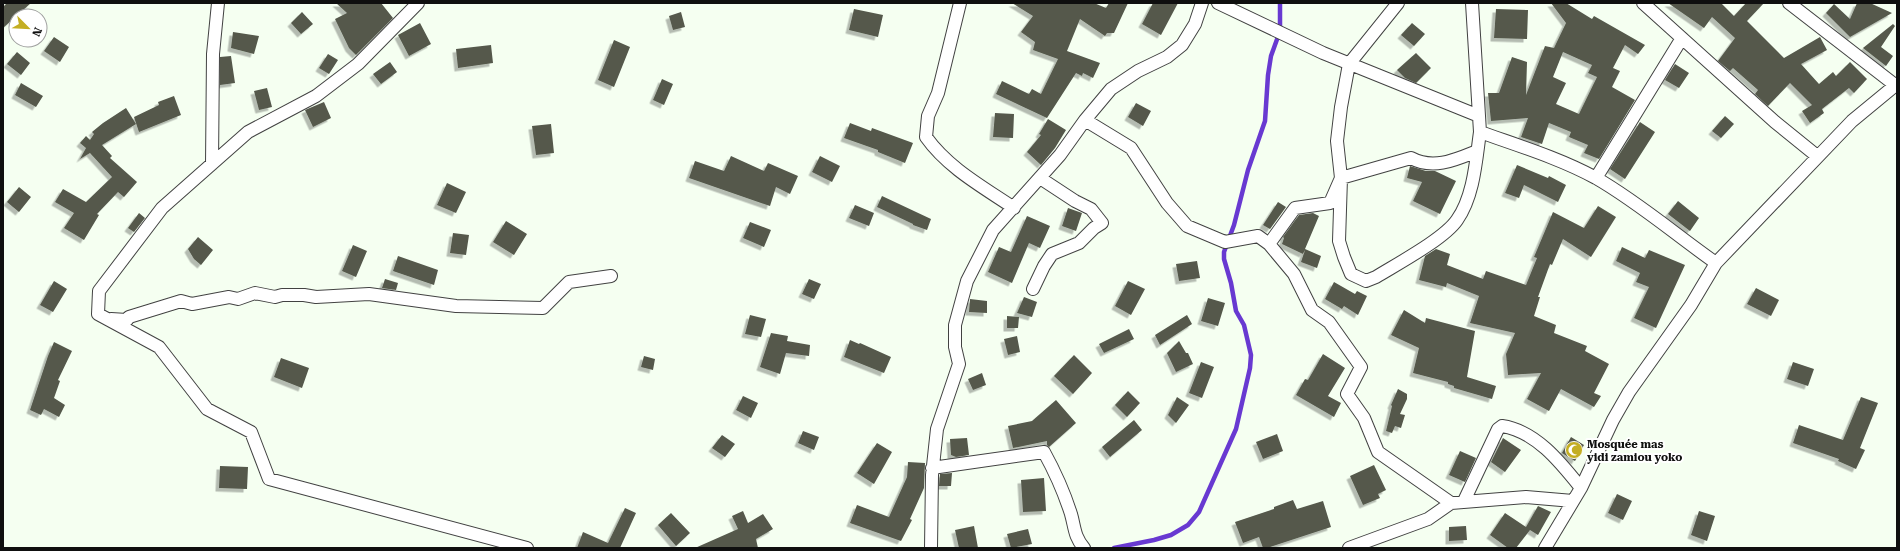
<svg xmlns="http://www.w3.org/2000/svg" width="1900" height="551" font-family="'Roboto Serif',serif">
<defs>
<filter id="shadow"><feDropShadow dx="-3.5" dy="3.5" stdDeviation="0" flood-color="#0004"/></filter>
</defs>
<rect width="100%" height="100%" fill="#f5fff1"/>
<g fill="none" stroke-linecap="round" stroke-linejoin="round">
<path stroke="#6839d1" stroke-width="4.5" d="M1114,548l40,-8 17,-5 17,-10 11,-13 37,-83 14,-61 1,-13 -7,-30 -8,-14 -5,-28 -7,-24v-7l10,-27 14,-55 17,-49 3,-46 3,-19 9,-25v-28"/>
</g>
<path fill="#54584b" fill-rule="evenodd" filter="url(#shadow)" d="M7,3h24l-28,25v-21z
M336,3h45l12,15 -37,37 -7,-7 -14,-29 12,-6z
M1012,3h82l12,5 3,-5h19l-14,30h-7l-2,3 -25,-17 -13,32 33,12 -7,15 -10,-5 -1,3 -6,-3 -29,45 -51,-24 6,-13 27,13 3,-5 9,5 17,-35 -25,-9 2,-8 -14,-10 12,-16z
M1153,3h25l-17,32 -19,-11z
M1551,3h15l26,16 2,-3 51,29 -7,9 -13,-9 -12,23 7,3 -8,16 23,13 -36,59 -15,-6 4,-8 -19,-8 2,-5 -22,-9 -7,21 -21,-7 7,-19 -37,3 -3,-28h11l13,-36 15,5 -1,33 19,-49 9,2 12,-25zM1563,52l29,13 -4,8 9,4 -18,37 -23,-10 10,-21 -13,-6z
M1668,3h53l13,13 12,-13h18l-17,18 37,37 36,-21 7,13 -26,14 18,20 14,-12 3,4 14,-14 17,17 -13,14 -5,-5 -27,21 2,4 -14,10 -8,-12 10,-6 -22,-22 -22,23 -13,-12 3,-4 -25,-22 -3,3 -12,-10 17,-23 -23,-21 -8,11z
M1857,3h13l22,10 -42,24 -24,-24 8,-9 16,15z
M854,9l29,6 -5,22 -29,-7z
M1496,9l32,1 -1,29 -33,-1z
M302,12l11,12 -12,10 -10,-11z
M681,12l4,15 -12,3 -4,-14z
M420,23l11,21 -22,12 -11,-21z
M1412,23l13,11 -11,12 -13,-11z
M1893,24l2,2 -14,21 12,9 -7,10 -23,-18z
M233,32l26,4 -5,18 -23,-6z
M54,37l15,10 -9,15 -16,-11z
M614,40l16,7 -16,40 -16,-7z
M491,45l2,18 -35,5 -2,-19z
M17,52l13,11 -9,12 -14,-11z
M1416,53l15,15 -15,15 -11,-5 -8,-8z
M328,54l10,6 -9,14 -10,-6z
M231,56l4,27 -15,2v-28z
M390,62l7,10 -16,12 -8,-10z
M1675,64l14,9 -10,15 -14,-8z
M662,79l11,5 -9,21 -11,-5z
M21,83l22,13 -7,11 -21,-12z
M267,88l5,19 -13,3 -5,-19z
M174,96l7,19 -42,17 -5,-15 25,-12 -1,-3z
M324,102l7,16 -18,9 -8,-17z
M1136,103l15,8 -8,15 -15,-9z
M126,108l10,16 -34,21 10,11 -2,2 27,24 -13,15 -6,-5 -21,22 2,1 -15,25 -20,-12 10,-15 -19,-11 8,-13 23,13 26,-25 -22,-24 -10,6 6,-11 -6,-5 6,-7 4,4 4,-6 -2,-2 11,-9z
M995,113l19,1 -1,24 -20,-1z
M1725,116l9,8 -13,14 -9,-7z
M1048,119l18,11 -11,18 -14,17 -14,-13 14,-17 -2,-1z
M1640,122l15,10 -30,47 -15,-10z
M850,123l21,8 1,-3 41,15 -8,20 -27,-11v-2l-34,-12z
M551,124l3,29 -18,2 -4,-29z
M731,156l33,15 4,-8 30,13 -8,18 -14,-7 -6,19 -81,-28 6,-17 29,10z
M820,156l20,10 -8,16 -20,-10z
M1517,165l31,13 1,-2 17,9 -8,17 -34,-17 -5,13 -14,-5z
M1410,166l16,5h9l21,10 -16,33 -27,-13 9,-19 -15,-4z
M447,183l19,9 -10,21 -19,-8z
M19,187l12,10 -12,15 -12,-10z
M882,196l49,23 -4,11 -14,-5v-1l-36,-17z
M1678,201l21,17 -9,13 -22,-17z
M1278,202l8,5 -16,22 -7,-4z
M855,205l19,8 -5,13 -20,-8z
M1598,206l18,11 -25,40 -28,-18 -11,26 -2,-1 -12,33h2l-6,19 22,9 -2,8 33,13 -2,5 24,13 -15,29 7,3 -7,11 -33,-18 -12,22 -22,-12 14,-26 -33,2 -2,-21 9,-21 -45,-10 9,-27 -32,-13 -1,4 -27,-7 6,-24 11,-7 14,5 -3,11 36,14 3,-8 40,14 11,-27 -3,-1 19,-45 31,16z
M1068,208l14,5 -6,18 -14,-5z
M139,213l6,5 -11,14 -6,-4z
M1313,213l6,3 -14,33 16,7 -4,12 -16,-6 4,-12 -2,4 -21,-10 2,-6 -1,-1 16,-22z
M1027,216l23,10 -10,22 -11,-5 -17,40 -24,-11 11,-25 12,5z
M506,221l21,13 -13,21 -21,-13z
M750,222l21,8 -7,17 -21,-9z
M453,233l16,2 -3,20 -16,-2z
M198,237l15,13 -12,15 -7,-6 -6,-10z
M353,245l14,6 -11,26 -14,-6z
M1622,247l23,11 4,-8 36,15 -29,63 -22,-10 15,-31 -13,-5 4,-9 -24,-12z
M398,256l40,14 -4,15 -41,-14z
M1197,261l3,17 -21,3 -3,-17z
M385,279l13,4 -2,7 -14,-2z
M809,279l12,5 -7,15 -12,-5z
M54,281l13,8 -14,23 -13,-7z
M1128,281l17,8 -14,26 -16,-9z
M1334,282l21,12 2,-3 10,5 -9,19 -14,-9 -2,3 -17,-10z
M1756,288l23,12 -8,16 -24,-12z
M1024,297l13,5 -5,15 -15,-4z
M1208,298l17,5 -7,23 -17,-5z
M970,299l17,2v12l-18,-1z
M1404,310l21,13 1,-5 49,13 -8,46 29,9 -4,13 -38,-11v-2l-6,-2v-2l-35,-9 6,-25 -28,-13z
M750,315l16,4 -5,18 -16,-3z
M1187,315l5,9 -32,21 -5,-10z
M1007,316l12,1 -1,11h-11z
M1129,329l5,10 -30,14 -5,-9z
M771,333l17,3 -1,5 23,4 -1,11 -23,-3 -6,21 -20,-7z
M1017,336l3,16 -12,3 -4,-16z
M850,340l9,4 1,-1 31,14 -7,16 -40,-16z
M1179,341l7,12h2l5,11 -17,8 -9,-19z
M54,342l18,9 -14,29 2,1 -6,17 11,7 -6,12 -15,-8 -3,6 -11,-5 18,-54z
M1323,354l22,14 -17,28 13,7 -7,14 -38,-22 9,-16 3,1z
M1074,355l18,18 -19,21 -19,-18z
M644,356l11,3 -2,11 -12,-3z
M281,358l28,10 -7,20 -28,-11z
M1201,362l13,5 -12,31 -13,-5z
M1793,362l21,7 -6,17 -21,-7z
M982,373l4,12 -13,5 -5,-11z
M1398,389l9,5v5l-7,15 5,1 -4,13 -6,-2 -3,7 -6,-2 6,-25 -1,-1z
M1128,391l12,12 -13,14 -12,-12z
M743,396l15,7 -7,15 -15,-8z
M1177,397l12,8 -13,18 -8,-8z
M1861,397l17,6 -18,45 5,2 -9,19 -18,-8 1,-2 -46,-16 6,-18 44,15z
M1056,400l20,23 -27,24 -2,-2v-4l-34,7 -5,-22 24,-5z
M1134,420l8,10 -32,27 -8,-10z
M803,431l16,6 -5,13 -16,-7z
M1277,434l6,17 -20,8 -7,-17z
M722,435l13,9 -10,13 -13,-9z
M1571,437l13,8 -9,16 -13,-8z
M967,438l2,17 -13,2 -5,-2 -1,-16z
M1503,438l18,12 -16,22 -14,-10z
M877,443l15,9 -18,32 -17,-11z
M1460,451l16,7 -11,24 -16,-7z
M908,462l17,1 -1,25 -14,31 2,1 -11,21 -51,-18 7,-18 32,12 18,-40z
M1374,465l12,25 -8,4 2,4 -17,7 -13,-29z
M220,466l28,1 -1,22 -28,-1z
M952,473l-1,13h-12l1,-12z
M1044,478l2,33 -23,1 -2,-32z
M1617,494l15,7 -9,19 -15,-7z
M1293,500l4,9 26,-8 8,26 -64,21h-4l-4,-11 -16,6 -8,-21 39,-13v-2z
M1538,506l13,6 -13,23 -8,-5 -14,18h-8l-18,-13 15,-22 21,14z
M625,508l11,5 -16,35h-43l6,-16 25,11z
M743,511l5,12 15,-9 10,15 -17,10 2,9h-63l43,-19 -6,-13z
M1699,511l16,5 -8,25 -16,-6z
M671,513l19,20 -14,13 -18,-21z
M974,526l4,22h-19l-4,-18z
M1466,526l1,14 -18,1v-14z
M1028,529l4,15 -21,4 -4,-14z"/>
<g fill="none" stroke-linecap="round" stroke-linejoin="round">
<g stroke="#424242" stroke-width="14">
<path id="street" d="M418,3l-60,61 -42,32 -68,36 -86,76 -63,83 -1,23 61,33 48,62 44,23 18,47 258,69
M960,3l-22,90 -10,23 -2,21c22,31 57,50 88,71
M1218,3l105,50 156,63
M1398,3l-49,61 -8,43 -4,34 4,37 -2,63 5,16 7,17 15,7 10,-4c21,-13 68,-38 81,-57 17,-24 19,-60 23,-88
M1472,3l8,129c39,14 79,26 116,46 42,24 80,57 120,85
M1643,3l132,119 42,34
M1789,3l106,82
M1085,120l46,28 36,55 20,23 38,16 33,-6 11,8 25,30 18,36 17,12 32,45 -14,27 17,24 14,34 73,51
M212,164l1,-110 5,-51
M1596,178l86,-140
M1269,244l26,-36 35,-5 11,-25 70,-20c22,12 44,2 66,-7
M1033,289l11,-23 8,-12 27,-11 15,-15 8,-5 -11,-14 -16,-8 -35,-23
M111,319l16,1 2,-3 52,-16 11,3 37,-7 9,2 17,-6 20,4 7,-2h22l12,2 53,-3 87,12 87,2 26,-26 42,-6
M932,468l112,-16c11,20 20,40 27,62 4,14 3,22 13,34
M1464,501l34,-72 4,-3c34,5 59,37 79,62
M931,548l1,-73 5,-46 22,-65 -4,-17v-22l12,-44 26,-51 67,-75 25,-35 26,-31 27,-18 29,-14 15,-12 13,-21 7,-21
M1349,548l79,-29 23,-16 75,-6 47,4
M1545,548l36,-60 32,-68 16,-28 62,-87 25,-42 136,-142 45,-37"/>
</g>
<use href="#street" stroke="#fff" stroke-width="12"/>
</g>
<defs>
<g id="mosque-disc" transform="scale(0.9)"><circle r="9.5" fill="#c4ae23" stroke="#fff"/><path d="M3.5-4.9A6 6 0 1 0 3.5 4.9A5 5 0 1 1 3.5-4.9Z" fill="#fff"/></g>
</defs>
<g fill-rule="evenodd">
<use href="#mosque-disc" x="1574" y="450"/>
</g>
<g text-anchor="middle" stroke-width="4" stroke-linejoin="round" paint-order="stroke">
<g font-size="11" font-weight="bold" fill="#0f0f0f" stroke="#fff" text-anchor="start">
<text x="1587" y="448">Mosquée mas<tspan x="1587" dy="13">yidi zamiou yoko</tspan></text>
</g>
</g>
<rect width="1900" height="551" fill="none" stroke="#0f0f0f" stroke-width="8"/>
<g transform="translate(28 28) rotate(114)"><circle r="19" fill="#ffffff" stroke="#9f9f9f"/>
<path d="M0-3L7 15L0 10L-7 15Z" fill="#c4ae23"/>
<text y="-6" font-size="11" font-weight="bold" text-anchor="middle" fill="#0f0f0f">N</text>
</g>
</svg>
